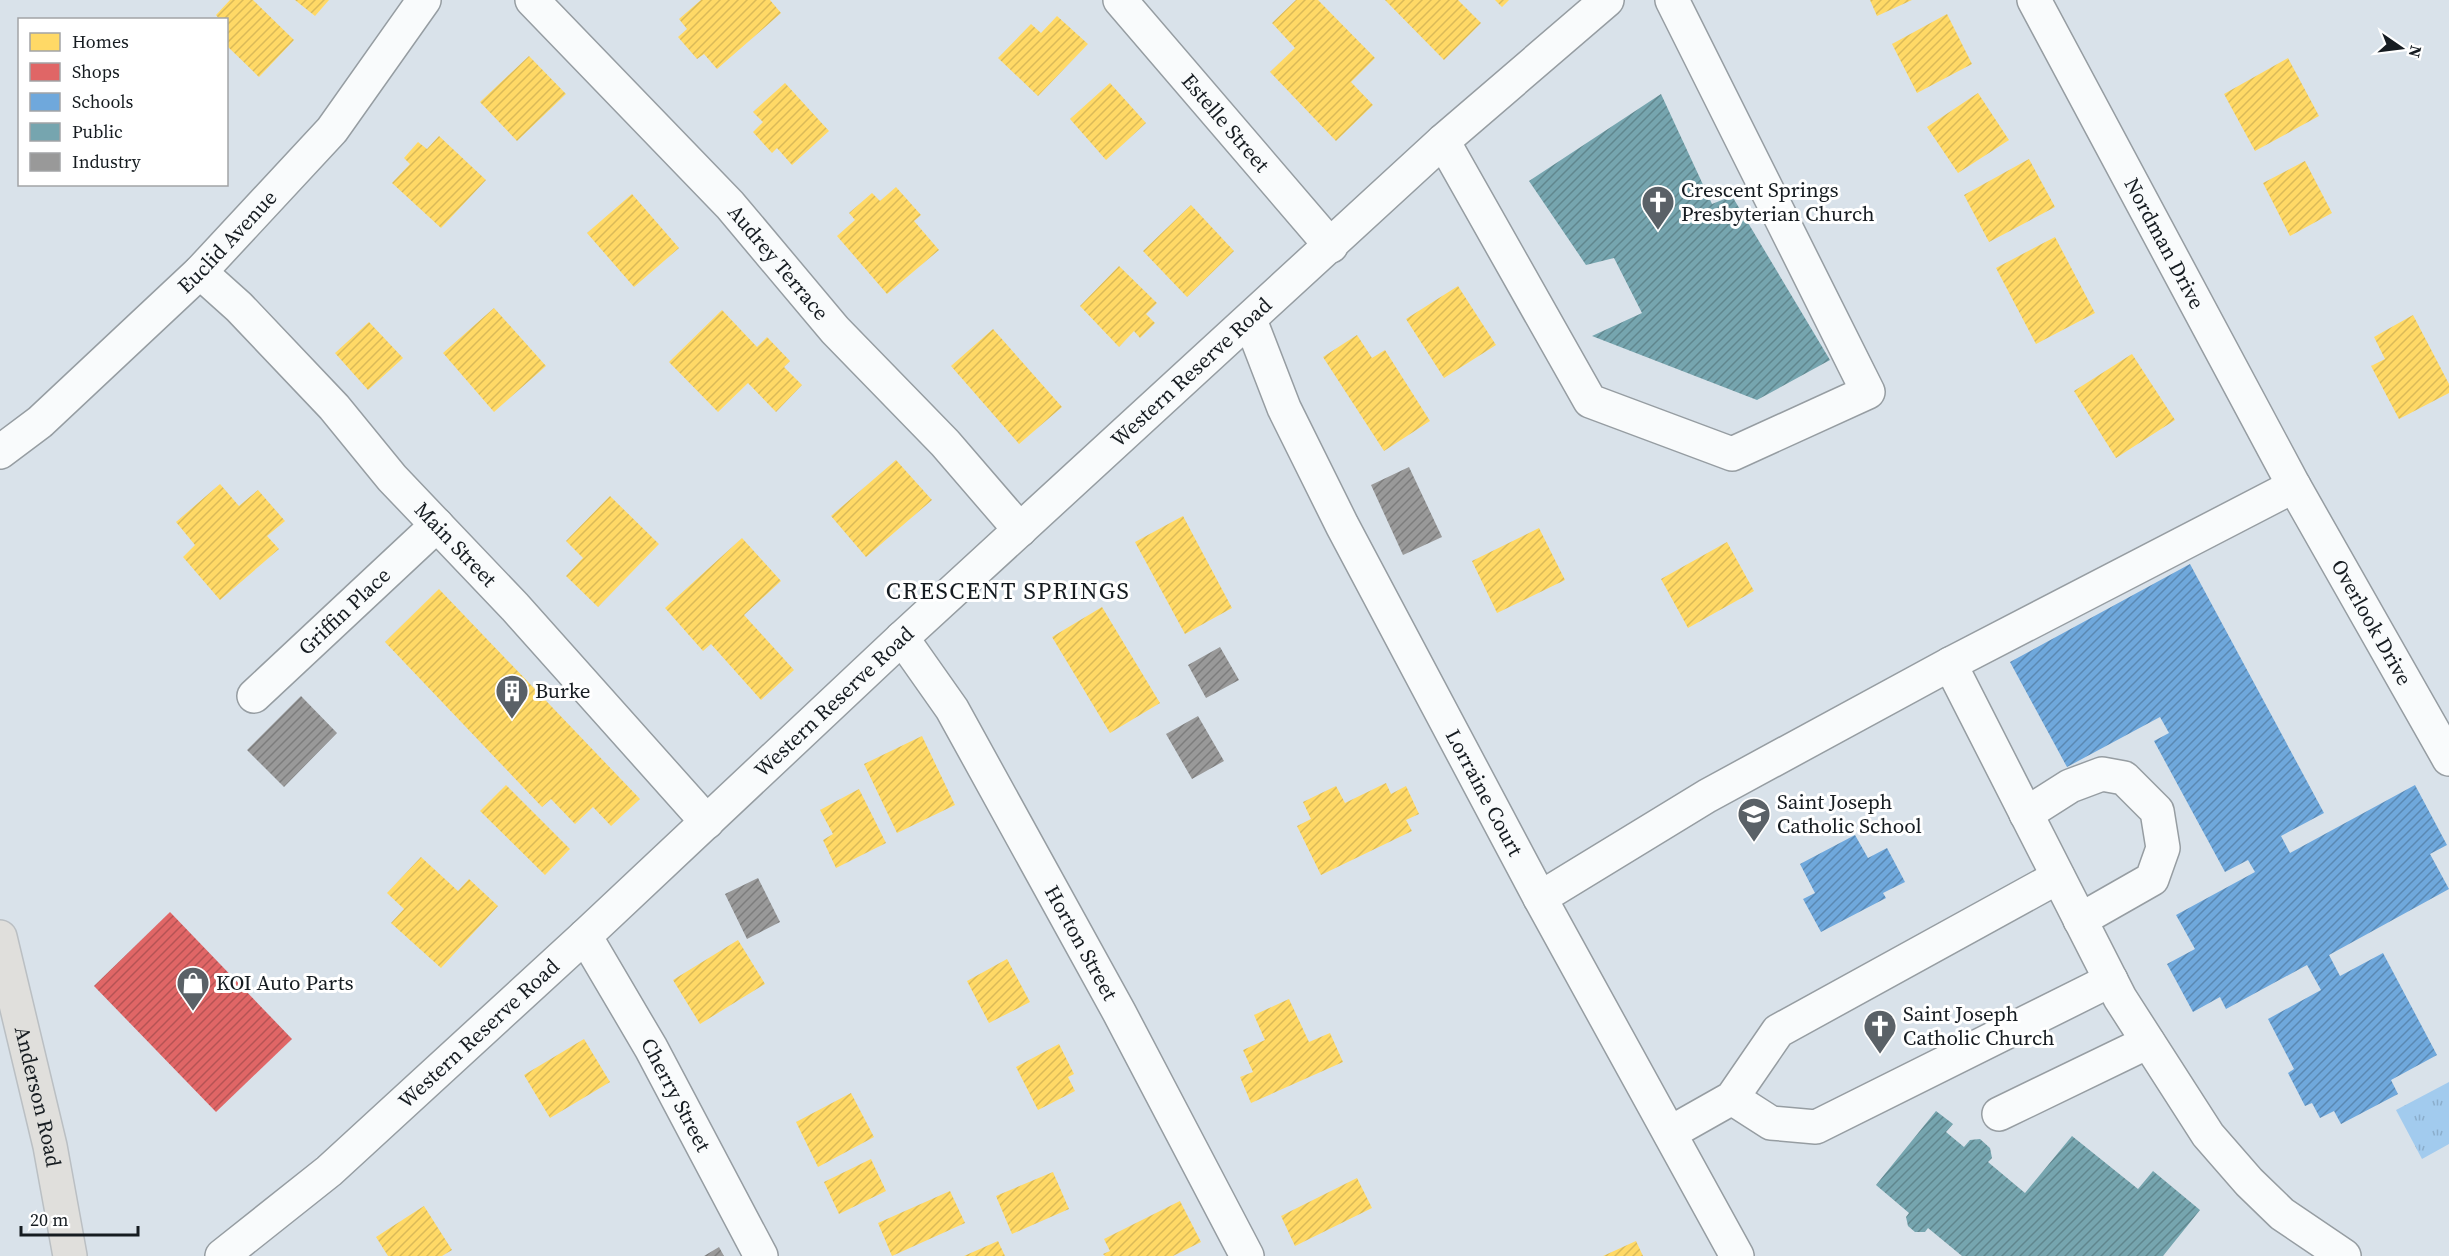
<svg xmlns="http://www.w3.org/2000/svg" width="2449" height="1256" font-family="'Source Serif 4',serif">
<defs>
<pattern id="park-tufts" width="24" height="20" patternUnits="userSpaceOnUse" patternTransform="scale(1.5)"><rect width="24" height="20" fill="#a2cbee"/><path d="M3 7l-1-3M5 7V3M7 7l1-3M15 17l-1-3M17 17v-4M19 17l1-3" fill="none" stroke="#8baecc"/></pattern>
<pattern id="homes-hatch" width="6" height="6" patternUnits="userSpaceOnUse" patternTransform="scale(1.5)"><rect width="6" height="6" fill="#ffd966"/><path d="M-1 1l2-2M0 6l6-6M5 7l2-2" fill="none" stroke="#daba58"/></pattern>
<pattern id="shops-hatch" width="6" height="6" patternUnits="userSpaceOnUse" patternTransform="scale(1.5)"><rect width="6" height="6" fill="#e06666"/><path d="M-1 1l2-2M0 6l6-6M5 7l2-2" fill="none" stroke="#b55354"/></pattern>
<pattern id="schools-hatch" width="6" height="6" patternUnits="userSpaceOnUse" patternTransform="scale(1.5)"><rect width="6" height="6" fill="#6fa8dc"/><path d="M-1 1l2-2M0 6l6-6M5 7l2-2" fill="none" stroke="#5a88b2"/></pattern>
<pattern id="public-hatch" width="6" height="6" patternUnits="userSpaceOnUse" patternTransform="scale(1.5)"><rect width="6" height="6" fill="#76a5af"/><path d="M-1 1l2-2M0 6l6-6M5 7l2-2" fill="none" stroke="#60868e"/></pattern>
<pattern id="industry-hatch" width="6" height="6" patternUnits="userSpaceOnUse" patternTransform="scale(1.5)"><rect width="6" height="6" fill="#999"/><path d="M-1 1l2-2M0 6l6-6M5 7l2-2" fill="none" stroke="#7c7c7c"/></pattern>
</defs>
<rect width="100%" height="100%" fill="#d9e2ea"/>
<path fill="url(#park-tufts)" d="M2449,1082v62l-27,15 -26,-49z"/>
<path fill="url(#homes-hatch)" d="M230,0h23l41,40 -35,37 -33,-32v-25h-6l-4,-5z
M295,0h34l-14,16z
M701,0h69l11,13 -64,56 -13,-15 -7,5 -19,-22 9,-8 -8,-10z
M1296,0h22l57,58 -24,24 22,23 -37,36 -66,-69 25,-24 -23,-25z
M1385,0h73l23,23 -37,37z
M1495,0h14l-7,7z
M1870,0h42l-35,16z
M1947,14l25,50 -55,29 -25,-49z
M1057,16l31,28 -50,52 -40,-38 33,-34 10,9z
M529,56l37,38 -49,47 -37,-39z
M2288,58l31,58 -64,35 -31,-57z
M785,83l44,48 -37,34 -15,-17 -5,5 -19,-21 10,-10 -10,-10z
M1110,83l36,40 -40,37 -36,-41z
M1978,93l31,47 -51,33 -31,-46z
M439,136l47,44 -45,48 -49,-45 18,-19 -6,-6 14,-16 9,7z
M2029,159l26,48 -66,35 -25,-47z
M2305,161l27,52 -42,23 -27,-53z
M896,187l25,28 -7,6 25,29 -52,44 -50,-58 18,-16 -6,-7 23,-20 8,8z
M632,194l47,54 -45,39 -47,-54z
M1191,205l43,46 -47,46 -44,-46z
M2055,237l40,76 -59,31 -40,-76z
M1119,266l38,37 -11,11 9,9 -15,15 -6,-7 -15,16 -39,-41z
M1458,286l38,59 -52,33 -38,-59z
M494,308l52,58 -52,46 -51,-59z
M722,310l35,37 10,-10 23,24 -6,6 18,18 -26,27 -28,-29 -30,29 -49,-50z
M2413,315l36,69v9l-50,26 -28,-53 14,-7 -11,-22z
M369,322l34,36 -35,32 -33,-37z
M993,329l69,78 -43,37 -68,-78z
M1357,335l15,23 13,-8 45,71 -46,30 -61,-94z
M2132,354l43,66 -59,38 -42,-67z
M896,460l36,40 -66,57 -35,-41z
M220,484l19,22 19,-16 27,31 -18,15 12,13 -59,51 -37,-43 12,-12 -19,-23z
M610,496l49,48 -61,63 -32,-31 17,-18 -17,-17z
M1183,516l49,92 -47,26 -50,-92z
M1539,528l26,52 -68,33 -25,-52z
M742,538l39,43 -37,34 50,55 -33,30 -50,-56 -8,7 -38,-43z
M1727,542l27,49 -66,37 -27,-49z
M439,589l201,210 -29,27 -18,-19 -18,17 -24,-25 -9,8 -157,-165z
M1102,607l58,96 -50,30 -58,-96z
M922,736l33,69 -58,28 -33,-69z
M1386,783l5,11 15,-8 13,28 -13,6 6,11 -91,44 -24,-49 14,-7 -8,-17 33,-16 9,17z
M506,785l64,64 -25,26 -65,-64z
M859,789l27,54 -50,25 -13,-28 10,-6 -13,-24z
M421,857l37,34 11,-12 29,27 -57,62 -50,-45 13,-14 -17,-16z
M738,940l27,44 -65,40 -27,-44z
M1007,959l23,43 -41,21 -22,-42z
M1289,999l20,43 21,-9 13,29 -92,41 -11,-26 13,-5 -10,-22 22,-10 -11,-25z
M584,1039l26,43 -60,36 -26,-43z
M1059,1044l15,30 -6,3 7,14 -37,19 -22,-43z
M851,1093l23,44 -56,30 -22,-45z
M871,1159l15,32 -47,23 -15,-32z
M1053,1172l16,37 -57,25 -16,-38z
M1357,1178l15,30 -77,38 -14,-30z
M950,1191l15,32 -73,33 -14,-33z
M1180,1201l21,41 -28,14h-68l-2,-2 7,-3 -6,-12z
M424,1206l28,44 -10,6h-54l-12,-19z
M998,1241l7,15h-41z
M1636,1241l7,15h-40z"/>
<path fill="url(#shops-hatch)" d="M170,912l122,127 -76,73 -122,-126z"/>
<path fill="url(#schools-hatch)" d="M2190,564l134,249 -43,23 9,17 125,-68 32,60 -17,9 19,35 -120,66 11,21 43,-23 54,102 -46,25 7,14 -57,30 -7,-13 -14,7 -8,-15 -7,3 -17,-33 6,-4 -26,-50 53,-29 -14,-25 -81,44 -6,-12 -27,15 -26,-48 28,-15 -19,-34 79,-43 -7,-12 -23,12 -71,-131 15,-8 -9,-16 -93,50 -57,-105z
M1855,835l13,23 19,-10 18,34 -22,11 3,5 -65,34 -18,-33 12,-6 -15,-29z"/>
<path fill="url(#public-hatch)" d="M1661,94l51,110 20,-8 98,164 -73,40 -165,-64 50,-23 -28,-55 -28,7 -57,-84z
M1936,1111l17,13 -7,8 18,15 6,-7 10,-1 10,9 2,10 -4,4 37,31 47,-57 66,53 15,-18 47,39 -37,46h-201l-34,-28 -3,4h-10l-7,-6 -2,-9 3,-4 -33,-28z"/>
<path fill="url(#industry-hatch)" d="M1409,467l33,70 -39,18 -32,-70z
M1220,647l19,33 -33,18 -18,-33z
M301,696l36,37 -53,54 -37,-37z
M1198,716l26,45 -32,18 -26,-45z
M758,878l22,44 -33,17 -22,-45z
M719,1247l5,9h-20z"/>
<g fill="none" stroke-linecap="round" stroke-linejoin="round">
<g stroke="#969da2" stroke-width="36">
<g id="minor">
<path id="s1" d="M532,0l198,205 105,125 110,113 75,87"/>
<path id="s2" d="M1120,0l211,246"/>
<path id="s3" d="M2034,0l260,486 155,273"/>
<path d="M1443,141l147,260 142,53 136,-62 -196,-392"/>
<path id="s4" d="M200,272l39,35 95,100 58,71 123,129 192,215"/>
<path id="s5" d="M1250,320l34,88 58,117 198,373 197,358"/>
<path id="s6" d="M0,452l40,-30 160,-150 132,-142 92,-130"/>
<path id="s7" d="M902,638l50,71 167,303 128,244"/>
<path d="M1950,664l170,334 88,137 41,47 33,32 62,42"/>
<path id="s8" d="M254,696l183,-171"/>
<path d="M2026,814l44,-28 32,-12 22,4 33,33 6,37 -11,31 -72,41"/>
<path d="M1540,898l167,-102 243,-132 344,-178"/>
<path id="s9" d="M585,936l66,112 110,208"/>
<path d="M1732,1098l39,25 45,4 295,-147"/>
<path d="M1999,1114l149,-72"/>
<path d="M1670,1133l62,-35 46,-67 280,-154"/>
<path id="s10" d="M222,1256l107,-85 256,-235 317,-298 541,-497 164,-141"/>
</g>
</g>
<g stroke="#babfc3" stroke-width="36">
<g id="major">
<path id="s11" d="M0,937l50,209 20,110"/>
</g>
</g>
<use href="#minor" stroke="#f9fbfc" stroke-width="33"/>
<use href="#major" stroke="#e0dfdc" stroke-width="33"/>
</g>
<defs>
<g id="church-pin" transform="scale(1.725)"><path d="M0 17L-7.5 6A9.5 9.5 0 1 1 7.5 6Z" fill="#5a6167" stroke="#fff"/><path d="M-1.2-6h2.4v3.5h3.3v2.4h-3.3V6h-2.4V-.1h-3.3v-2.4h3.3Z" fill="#fff"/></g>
<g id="building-pin" transform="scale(1.725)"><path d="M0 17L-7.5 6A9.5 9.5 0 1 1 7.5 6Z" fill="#5a6167" stroke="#fff"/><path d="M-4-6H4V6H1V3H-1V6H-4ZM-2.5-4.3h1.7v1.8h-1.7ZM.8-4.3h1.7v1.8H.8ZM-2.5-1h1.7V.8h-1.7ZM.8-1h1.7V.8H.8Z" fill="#fff"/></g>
<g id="school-pin" transform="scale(1.725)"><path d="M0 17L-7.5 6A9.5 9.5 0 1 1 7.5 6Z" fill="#5a6167" stroke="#fff"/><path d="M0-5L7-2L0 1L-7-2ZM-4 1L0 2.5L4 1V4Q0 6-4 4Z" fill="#fff"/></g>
<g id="shop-pin" transform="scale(1.725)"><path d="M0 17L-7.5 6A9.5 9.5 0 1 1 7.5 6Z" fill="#5a6167" stroke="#fff"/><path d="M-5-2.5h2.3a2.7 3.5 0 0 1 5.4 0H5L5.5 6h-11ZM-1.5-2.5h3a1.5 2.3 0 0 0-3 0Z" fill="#fff"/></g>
</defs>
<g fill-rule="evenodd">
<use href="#church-pin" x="1658" y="202"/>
<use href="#building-pin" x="512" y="691"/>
<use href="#school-pin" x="1754" y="814"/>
<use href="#shop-pin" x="193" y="983"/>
<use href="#church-pin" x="1880" y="1026"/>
</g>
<g text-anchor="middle" stroke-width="6" stroke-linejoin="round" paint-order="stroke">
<g font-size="21" fill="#161c21" stroke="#fff">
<text dy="7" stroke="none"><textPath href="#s2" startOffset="162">Estelle Street</textPath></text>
<text dy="7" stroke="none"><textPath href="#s6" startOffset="310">Euclid Avenue</textPath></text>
<text dy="7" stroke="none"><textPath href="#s3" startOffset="276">Nordman Drive</textPath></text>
<text dy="7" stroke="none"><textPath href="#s1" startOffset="360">Audrey Terrace</textPath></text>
<text dy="7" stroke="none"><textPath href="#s10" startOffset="1312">Western Reserve Road</textPath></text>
<text dy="7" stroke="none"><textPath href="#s4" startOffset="374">Main Street</textPath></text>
<text dy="7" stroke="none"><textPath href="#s8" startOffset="124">Griffin Place</textPath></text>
<text dy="7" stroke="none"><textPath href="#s3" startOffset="708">Overlook Drive</textPath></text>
<text dy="7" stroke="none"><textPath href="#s10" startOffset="826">Western Reserve Road</textPath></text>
<text dy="7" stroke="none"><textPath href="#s5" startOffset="528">Lorraine Court</textPath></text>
<text dy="7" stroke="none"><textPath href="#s7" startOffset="354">Horton Street</textPath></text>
<text dy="7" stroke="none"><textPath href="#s10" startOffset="340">Western Reserve Road</textPath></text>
<text dy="7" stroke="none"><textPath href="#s9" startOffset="183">Cherry Street</textPath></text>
<text dy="7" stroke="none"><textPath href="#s11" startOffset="164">Anderson Road</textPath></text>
</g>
<g font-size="21" fill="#161c21" stroke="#fff" text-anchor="start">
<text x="1681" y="197">Crescent Springs<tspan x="1681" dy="24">Presbyterian Church</tspan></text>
<text x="535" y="698">Burke</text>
<text x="1777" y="809">Saint Joseph<tspan x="1777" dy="24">Catholic School</tspan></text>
<text x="216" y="990">KOI Auto Parts</text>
<text x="1903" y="1021">Saint Joseph<tspan x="1903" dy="24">Catholic Church</tspan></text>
</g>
<g font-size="24" letter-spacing="1.5" fill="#161c21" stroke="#fff">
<text x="1008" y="599">CRESCENT SPRINGS</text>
</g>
</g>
<rect x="18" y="18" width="210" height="168" fill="#ffffff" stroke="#a2a4a6" stroke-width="1.5"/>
<rect x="30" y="33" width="30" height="18" fill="#ffd966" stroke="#a2a4a6" stroke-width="1.5"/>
<text x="72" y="48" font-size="18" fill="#161c21">Homes</text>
<rect x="30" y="63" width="30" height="18" fill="#e06666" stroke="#a2a4a6" stroke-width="1.5"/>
<text x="72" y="78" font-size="18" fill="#161c21">Shops</text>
<rect x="30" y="93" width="30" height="18" fill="#6fa8dc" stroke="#a2a4a6" stroke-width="1.5"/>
<text x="72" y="108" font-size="18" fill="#161c21">Schools</text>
<rect x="30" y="123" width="30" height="18" fill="#76a5af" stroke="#a2a4a6" stroke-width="1.5"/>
<text x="72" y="138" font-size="18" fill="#161c21">Public</text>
<rect x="30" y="153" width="30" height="18" fill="#999999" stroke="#a2a4a6" stroke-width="1.5"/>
<text x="72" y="168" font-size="18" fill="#161c21">Industry</text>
<g transform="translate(2401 48) rotate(104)" stroke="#ffffff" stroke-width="4.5" paint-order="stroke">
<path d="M0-4.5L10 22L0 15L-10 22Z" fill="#161c21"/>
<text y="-9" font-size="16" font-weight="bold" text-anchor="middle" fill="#161c21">N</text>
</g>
<path d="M21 1226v9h117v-9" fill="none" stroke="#161c21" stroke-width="3"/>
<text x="30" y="1226" font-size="18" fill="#161c21" stroke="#ffffff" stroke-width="4.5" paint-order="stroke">20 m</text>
</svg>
